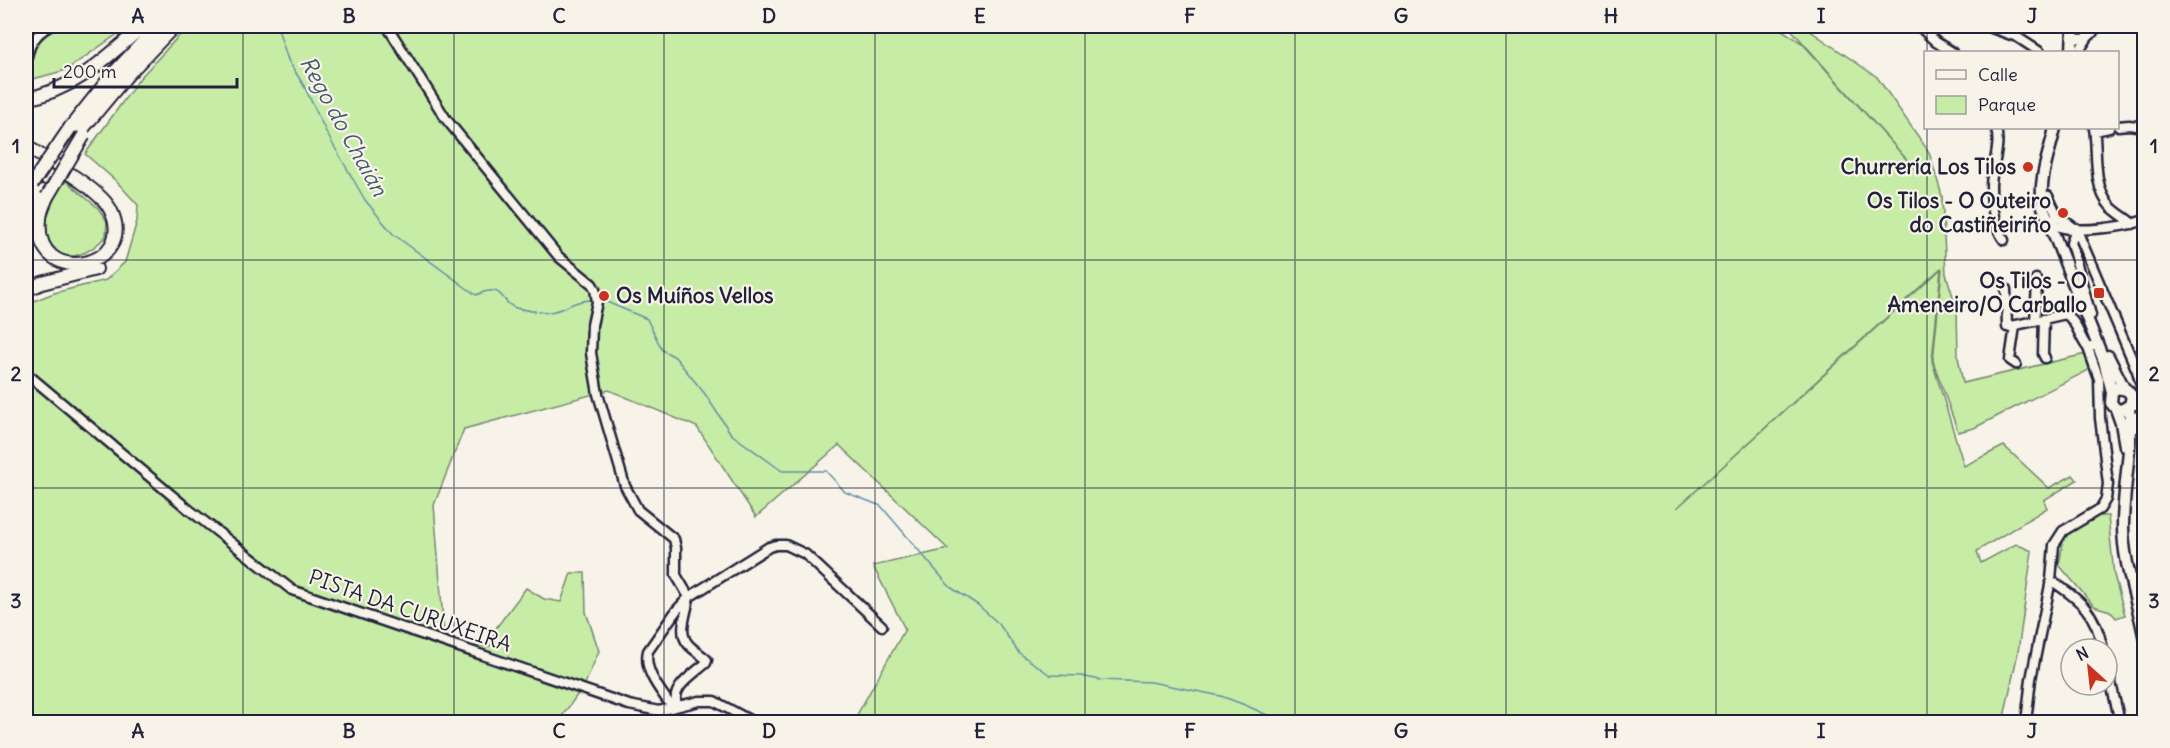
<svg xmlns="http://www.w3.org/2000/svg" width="2170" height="748" font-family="Delius,sans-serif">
<rect width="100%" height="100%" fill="#f7f3e8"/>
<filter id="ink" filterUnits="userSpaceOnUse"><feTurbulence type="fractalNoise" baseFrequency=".0167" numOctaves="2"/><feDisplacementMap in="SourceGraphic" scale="12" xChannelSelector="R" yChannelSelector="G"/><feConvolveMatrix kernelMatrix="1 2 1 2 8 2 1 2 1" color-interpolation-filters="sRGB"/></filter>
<g filter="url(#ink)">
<path fill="#c6eca6" stroke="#748770" stroke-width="1.5" d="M26,26h103l-63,44 -40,11z
M188,26h1588l26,17 115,128 -129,-145h15l74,51 52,75 13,44 4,78 11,35 1,48 5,26 123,-29 5,13 -4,4 -113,57 -16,4 -25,-71 9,-92 -1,-1 -264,240 264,-239 -9,92 32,105 40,-20 45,42 24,-13 4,5 -33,20 3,8 -70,43 4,12 35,-19 16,7 -14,101 -15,70h-1150l52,-93 -32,-63 75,-17 -109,-104 -83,72 -59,-90 -88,-37 -145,39 -30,76 11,141h45l6,-18 30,-40 18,11 17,3 10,-29h14l1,39 13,39 -14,33 -27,38h-532v-418l28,-11 52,-13 19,-18 12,-41 1,-16 -22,-24 -31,-27 55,-76z
M66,181l32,27 9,13 -1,15c-37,41 -74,14 -54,-36 2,-7 9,-13 14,-19z
M2098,516h10l6,59 11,40 -9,3 -6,-7 -16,-5 -35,-41 5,-29z"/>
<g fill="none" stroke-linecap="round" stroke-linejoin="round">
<path stroke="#6290a6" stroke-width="1.5" d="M277,26l11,34 16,26 23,48 38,66 28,34 83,61c31,-13 22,8 40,13 2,1 30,5 33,4 15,-1 25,-13 45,-12
M602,300l45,19 15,31 13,7 30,37 26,40 51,37h44l19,21 36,14 69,81 28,18 21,19 20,29 31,22 31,1 19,4 51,2 70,14 24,9 31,14 1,3"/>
<g stroke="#22223b" stroke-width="13">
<path id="minor" d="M387,26l59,93 113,138 33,27 3,5 2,13 -5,23 -1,28 7,41 27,92 13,24 36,29 2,9v27l13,22c-1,13 -12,35 -1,47 5,6 13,10 19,16l-1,3c-12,11 -38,26 -28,43
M1919,26l17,16 16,10
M1986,26l31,11 23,15
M2077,38c10,3 16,-4 19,-12
M2079,51l9,-14 -4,-11
M26,65c1,-17 8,-31 24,-39
M2118,126l11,-1 15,2
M1996,128c5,20 -4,37 -5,57 0,18 2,40 13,55
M2094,128c4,24 -2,58 16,78 7,7 16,12 23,18
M2095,131l14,-3
M2048,196l9,19 16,12
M2050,218c3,4 5,7 10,9 17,6 67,0 84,-7
M2076,228l61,143 7,25
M2076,228l-5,15 20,72
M2006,289l1,38 59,-13c12,9 13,24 22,34l3,-1
M2044,319l-1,35 2,4
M2035,321l2,-38 -1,-4
M2015,326l-5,34 6,4
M26,373l161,135 105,82 337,115 30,6 40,-10h15l39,21
M2130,405h14
M2134,428l1,-10 5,-4h4
M2051,580c31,22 44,31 52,69
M2107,666l13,56
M672,707c-11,-16 -29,-36 -24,-56l28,-40 13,-14 80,-50 7,-2h10l19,9 77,72
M2026,722l5,-43 20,-99 3,-35 9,-14 37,-22 6,-10 2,-15 -8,-66 -1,-39 -11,-31"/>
</g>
<g stroke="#22223b" stroke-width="15">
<path id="major" d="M2072,52l1,-26
M2055,128c-6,27 -17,51 -12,79l61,154 8,31 -1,11 5,6 5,1 9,-5 2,-9 -5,-6 -10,-2 -5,4
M2108,356l16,32
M2129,407c4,40 -6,79 -6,119 0,37 14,73 21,109
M2116,409l5,14 4,23"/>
</g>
<g stroke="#22223b" stroke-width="16">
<path id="highway" d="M26,99c50,-10 80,-41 117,-73
M70,128l43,-54 45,-48
M79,133l49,-59 46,-48
M26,146c20,14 73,42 84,63 31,59 -78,82 -70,10 0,-7 4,-15 7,-22
M26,195l6,-11
M26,218l15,-27
M26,290l16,-7 54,-14"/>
</g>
<use href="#minor" stroke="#f7f3e8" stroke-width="8"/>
<use href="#major" stroke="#f7f3e8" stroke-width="10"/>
<use href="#highway" stroke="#f7f3e8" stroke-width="12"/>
<g stroke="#22223b" stroke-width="16" stroke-linecap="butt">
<path id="highway-bridge" d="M32,184l38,-56
M47,197l37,-62"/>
</g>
<use href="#highway-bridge" stroke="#f7f3e8" stroke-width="12"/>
</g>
</g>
<path fill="none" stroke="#22223b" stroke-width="1.5" stroke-opacity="0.55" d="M243,26v696M454,26v696M664,26v696M875,26v696M1085,26v696M1295,26v696M1506,26v696M1716,26v696M1927,26v26M1927,128v594M26,260h2118M26,488h2118"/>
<g fill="#c8321e" stroke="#f7f3e8" stroke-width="2">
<circle cx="2028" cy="167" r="6"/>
<circle cx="2063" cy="213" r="6"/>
<rect x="2093" y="287" width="12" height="12" rx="3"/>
<circle cx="604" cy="296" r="6"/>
</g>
<g text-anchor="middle" stroke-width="4.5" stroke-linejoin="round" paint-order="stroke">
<g font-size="21" font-weight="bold" fill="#22223b" stroke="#f7f3e8" text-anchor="end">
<text x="2016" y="174">Churrería Los Tilos</text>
<text x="2051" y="208">Os Tilos - O Outeiro<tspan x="2051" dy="24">do Castiñeiriño</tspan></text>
<text x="2087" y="288">Os Tilos - O<tspan x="2087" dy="24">Ameneiro/O Carballo</tspan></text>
<text x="616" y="303" text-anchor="start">Os Muíños Vellos</text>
</g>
<g font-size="21" fill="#22223b" stroke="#f7f3e8">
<text transform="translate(410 611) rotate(19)" y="7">PISTA DA CURUXEIRA</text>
</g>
<g font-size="22" font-style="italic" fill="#425970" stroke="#f7f3e8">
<text transform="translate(344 126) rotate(61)" y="8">Rego do Chaián</text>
</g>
</g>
<rect width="2170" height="748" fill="none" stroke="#f7f3e8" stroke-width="66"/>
<rect x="1924" y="51" width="195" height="78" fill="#f7f3e8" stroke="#a29fa3" stroke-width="1.5"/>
<rect x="1936" y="70" width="30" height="9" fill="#f7f3e8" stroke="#a29fa3" stroke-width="1.5"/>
<text x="1978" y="81" font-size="18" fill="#22223b">Calle</text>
<rect x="1936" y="96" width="30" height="18" fill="#c6eca6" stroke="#a29fa3" stroke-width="1.5"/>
<text x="1978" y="111" font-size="18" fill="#22223b">Parque</text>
<g transform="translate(2089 667) rotate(333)"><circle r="28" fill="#f7f3e8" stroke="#a29fa3" stroke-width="1.5"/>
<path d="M0-4.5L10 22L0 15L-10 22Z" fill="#c8321e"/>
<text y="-9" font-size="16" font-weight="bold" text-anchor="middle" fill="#22223b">N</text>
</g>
<path d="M54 78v9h183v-9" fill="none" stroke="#22223b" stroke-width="3"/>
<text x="63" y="78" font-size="18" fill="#22223b" stroke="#f7f3e8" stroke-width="4.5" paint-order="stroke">200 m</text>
<rect x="33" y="33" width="2104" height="682" fill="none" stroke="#22223b" stroke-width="2"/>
<g font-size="20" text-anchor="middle" font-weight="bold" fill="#22223b">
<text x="138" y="23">A</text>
<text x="349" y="23">B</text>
<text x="559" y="23">C</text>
<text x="769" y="23">D</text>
<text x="980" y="23">E</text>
<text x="1190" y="23">F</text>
<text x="1401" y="23">G</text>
<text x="1611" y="23">H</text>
<text x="1821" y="23">I</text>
<text x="2032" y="23">J</text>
<text x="16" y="153">1</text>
<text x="2154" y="153">1</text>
<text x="16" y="381">2</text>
<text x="2154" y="381">2</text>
<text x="16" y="608">3</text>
<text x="2154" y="608">3</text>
<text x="138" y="738">A</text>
<text x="349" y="738">B</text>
<text x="559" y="738">C</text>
<text x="769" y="738">D</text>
<text x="980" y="738">E</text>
<text x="1190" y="738">F</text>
<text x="1401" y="738">G</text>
<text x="1611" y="738">H</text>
<text x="1821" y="738">I</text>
<text x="2032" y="738">J</text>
</g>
</svg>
